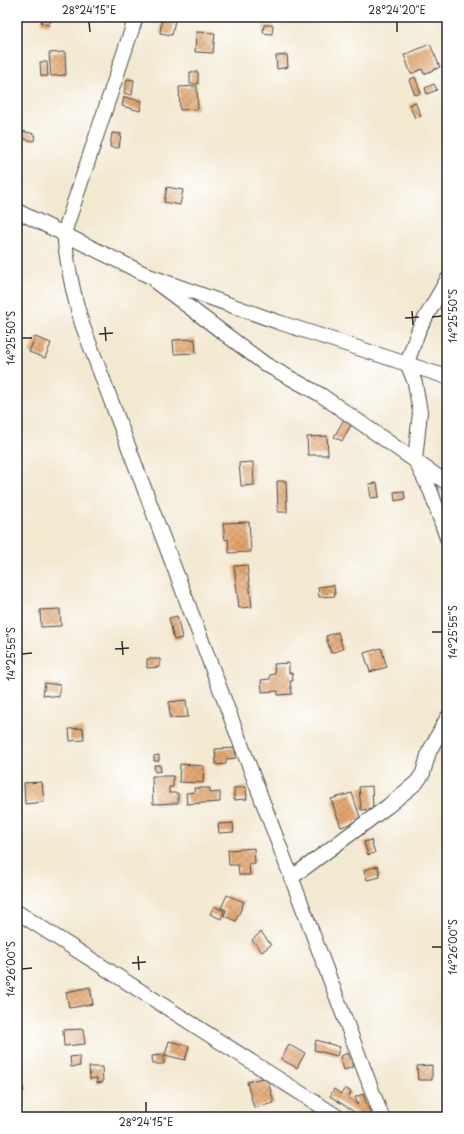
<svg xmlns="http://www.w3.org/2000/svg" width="464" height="1134" font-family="'Playpen Sans',sans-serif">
<defs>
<pattern id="building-cross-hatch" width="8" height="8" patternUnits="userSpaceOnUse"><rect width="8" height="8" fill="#e2a269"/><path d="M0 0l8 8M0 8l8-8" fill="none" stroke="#b78457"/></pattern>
</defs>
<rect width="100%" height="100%" fill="#fff"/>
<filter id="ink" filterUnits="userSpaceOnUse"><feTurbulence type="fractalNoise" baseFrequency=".025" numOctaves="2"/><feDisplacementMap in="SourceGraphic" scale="8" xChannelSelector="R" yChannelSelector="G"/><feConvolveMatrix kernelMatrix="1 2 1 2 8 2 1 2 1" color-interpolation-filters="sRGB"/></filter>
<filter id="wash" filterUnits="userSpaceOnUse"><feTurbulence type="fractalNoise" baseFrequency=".012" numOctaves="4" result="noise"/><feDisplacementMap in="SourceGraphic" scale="16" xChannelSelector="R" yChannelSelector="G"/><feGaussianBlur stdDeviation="0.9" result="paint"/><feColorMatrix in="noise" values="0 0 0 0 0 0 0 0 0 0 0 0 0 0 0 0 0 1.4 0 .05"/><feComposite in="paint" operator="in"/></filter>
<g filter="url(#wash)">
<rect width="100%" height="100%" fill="#f3e8d0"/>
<g id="blocks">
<path fill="url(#building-cross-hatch)" d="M43,17h9l-3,8 -8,-2z
M332,17h23v1l-23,1z
M162,18l13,2 -3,15 -12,-2z
M264,25h9l-1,9 -9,-1z
M196,32l19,1 -2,20 -18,-1z
M430,44l10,23 -16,7 -2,-5 -11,5 -7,-19z
M65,52l1,23 -15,1 -2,-23z
M287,55l1,12 -11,2 -1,-13z
M40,62h7l1,14h-7z
M190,72h8v12h-8z
M415,77l6,16 -6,2 -6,-15z
M127,79l7,1 -2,15 -8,-2z
M434,84l3,6 -10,4 -2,-6z
M197,86l1,23 -18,1 -1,-23z
M124,97l18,4 -2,10 -18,-5z
M415,102l6,14 -6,2 -6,-13z
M22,131l13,3 -1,7 -14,-3z
M112,133l9,1 -2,14 -9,-1z
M167,187l16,3 -3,15 -16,-3z
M35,337l16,6 -6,15 -16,-6z
M195,339l1,14 -22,1 -1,-14z
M344,419l8,4 -10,18 -8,-4z
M327,436l1,19h-20l-1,-18z
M253,462l1,23 -13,1 -2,-23z
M277,481h9l1,31h-9z
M377,483l2,14 -8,1 -2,-14z
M404,491l1,8 -10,2 -1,-9z
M249,522l2,30 -22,1 -1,-14 -3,1 -2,-17z
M247,565l5,42 -13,1 -5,-42z
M334,585l1,11 -16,1 -1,-10z
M60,609l1,17 -20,1 -1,-17z
M177,616l5,22 -8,2 -5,-22z
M338,632l5,17 -12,4 -5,-17z
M381,648l6,19 -17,5 -6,-19z
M147,659h13v8l-13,1z
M289,663v10h3l1,8h-3l2,13 -14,1v-4l-16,1 -1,-12 9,-1v-4l5,-1 -1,-10z
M45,683l15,2 -1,12 -16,-2z
M186,700l2,17 -18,1 -1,-16z
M83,728l1,12 -14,1 -1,-12z
M235,748l1,10 -10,1v5l-10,1 -1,-16z
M159,755v6h-5v-5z
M180,764l24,2 -1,17 -24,-1z
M154,765h6l1,6 -6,1z
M152,776h21v11h-4v6h9v10l-25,1z
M42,782l2,20 -19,2 -1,-21z
M372,786l1,23 -12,1 -2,-23z
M246,787l1,12 -13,1v-12z
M194,788h16v5l10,-1v10l-33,2 -1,-11 9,-1z
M352,793l9,27 -20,7 -10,-28z
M233,823l1,9 -15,1 -1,-9z
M371,840l4,13 -7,2 -4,-13z
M254,848l1,15 -6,1 1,11h-11l-1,-10h-9l-1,-15z
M378,866l2,11 -13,3 -3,-10z
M227,895l17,7 -8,19 -12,-5 2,-6 -5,-2z
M214,906l10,5 -3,8 -11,-5z
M261,932l10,13 -9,7 -10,-12z
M90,987l3,17 -24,4 -3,-16z
M83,1029l2,15 -21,2 -1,-16z
M316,1040l24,7 -3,9 -23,-6z
M169,1041l20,5 -4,14 -20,-5z
M289,1045l16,8 -8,15 -16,-9z
M348,1053l5,14 -9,3 -4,-14z
M164,1055v9h-11l-1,-8z
M79,1056l1,10 -9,1 -1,-10z
M432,1065v15h-14l-1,-14z
M89,1067h13l1,15 -6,1v-5l-7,1z
M17,1077h3l4,14 -7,3z
M267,1077l7,26 -20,5 -7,-26z
M345,1088l6,4 -3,6 10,7 -3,-8 8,-3 8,21 -9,2 -32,-21 4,-7 7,5z"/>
</g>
</g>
<g filter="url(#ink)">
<use href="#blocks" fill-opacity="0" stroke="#494744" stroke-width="1"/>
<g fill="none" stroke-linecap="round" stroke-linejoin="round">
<g stroke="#494744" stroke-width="16">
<path id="minor" d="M136,17l-72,216c3,31 9,61 18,91l300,793
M17,211l132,65 129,46 169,55
M447,280l-28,49 -12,34 8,20 5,29 -5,48 16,32 16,46
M157,283l108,81 56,31 126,88
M291,878l97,-72 29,-24 6,-9 6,-21 18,-34
M17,912l321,205"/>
</g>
<use href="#minor" stroke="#fff" stroke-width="14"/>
</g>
</g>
<path fill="none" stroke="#2b2b2b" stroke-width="1.5" d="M89,22l1,10M397,22v10M412,311l1,14M432,317l10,-1M405,318l14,-1M105,327l1,14M99,334l14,-1M22,338h10M432,632h10M122,641l1,14M115,649l14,-1M22,654l10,-1M432,947h10M138,956l1,14M132,963l14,-1M22,969l10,-1M146,1102v10"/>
<rect width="464" height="1134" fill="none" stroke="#fff" stroke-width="44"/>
<rect x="22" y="22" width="420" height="1090" fill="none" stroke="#2b2b2b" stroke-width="1.5"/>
<g font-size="10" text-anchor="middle" fill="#2b2b2b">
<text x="89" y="14">28°24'15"E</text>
<text x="397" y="14">28°24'20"E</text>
<text transform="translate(453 316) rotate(-90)" y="4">14°25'50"S</text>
<text transform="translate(11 338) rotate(-90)" y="4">14°25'50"S</text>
<text transform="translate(453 632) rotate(-90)" y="4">14°25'55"S</text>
<text transform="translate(11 654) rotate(-90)" y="4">14°25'55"S</text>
<text transform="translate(453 947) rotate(-90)" y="4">14°26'00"S</text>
<text transform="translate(11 969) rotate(-90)" y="4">14°26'00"S</text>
<text x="146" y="1126">28°24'15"E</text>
</g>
</svg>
